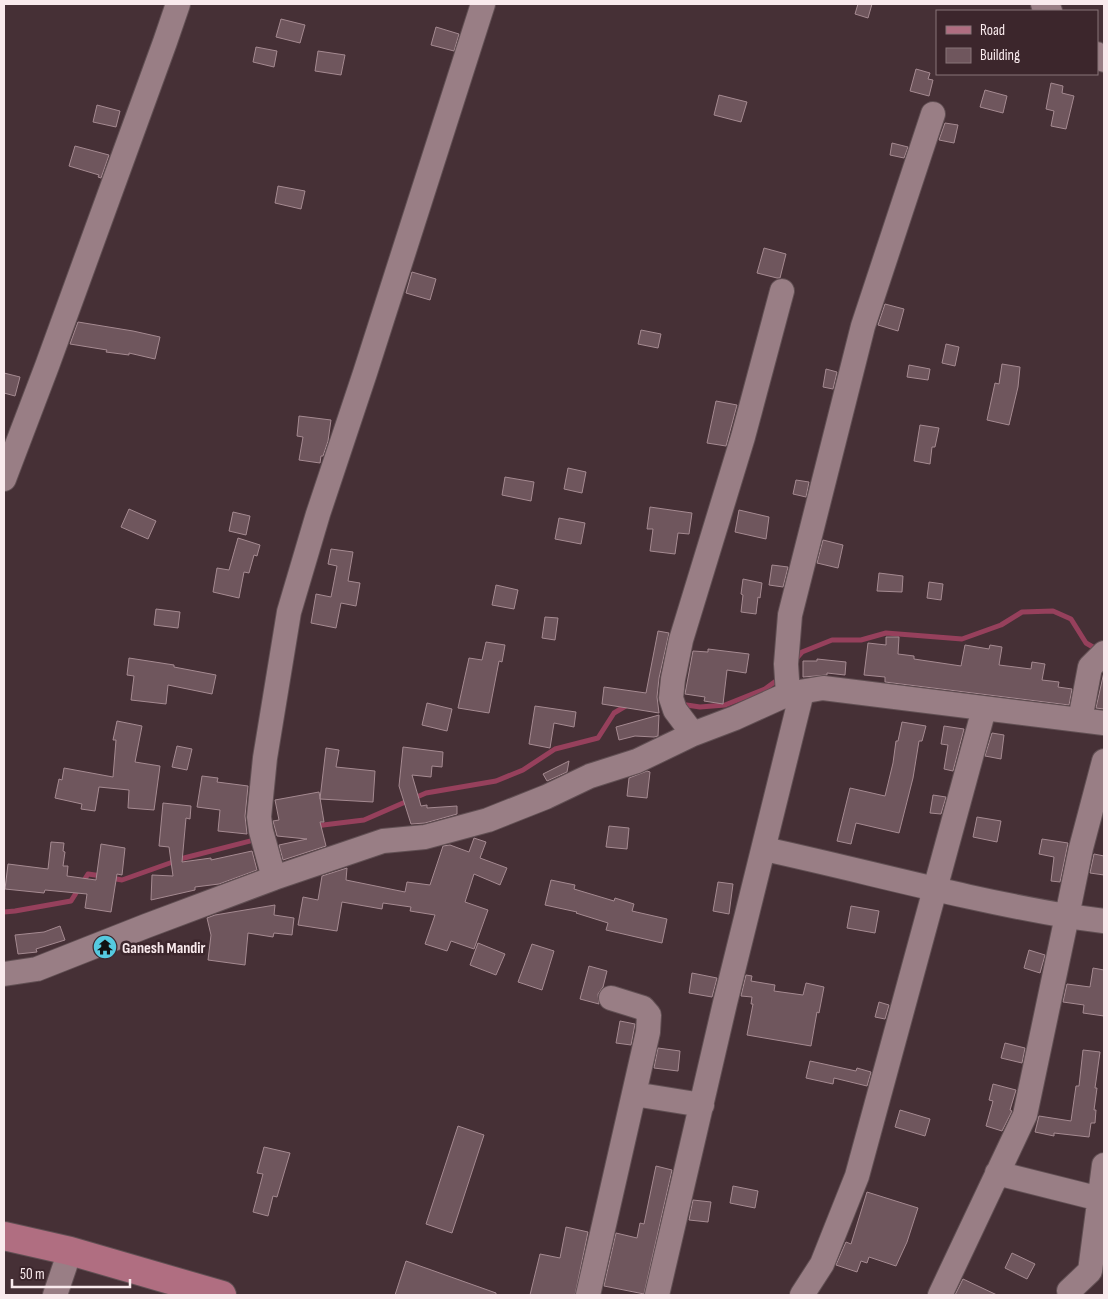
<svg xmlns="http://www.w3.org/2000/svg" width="1108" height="1299" font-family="'Sofia Sans Condensed',sans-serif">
<rect width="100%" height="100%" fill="#463036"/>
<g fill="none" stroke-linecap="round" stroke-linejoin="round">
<path stroke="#96405c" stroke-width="5" d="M795,660l7,-8 30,-12h29l25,-7 76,6 39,-14 21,-13 31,-1 18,8 15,24 12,7
M680,704l20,3 25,-2 40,-16 15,-11
M315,826l49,-6 62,-27 70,-12 27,-11 32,-21 43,-11 16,-25 15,-9
M111,878l11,2 62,-22 74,-19
M4,912l11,-1 56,-10 17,-27 14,2"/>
</g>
<path fill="#6f565d" stroke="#a58a91" d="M858,4h14l-4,14 -13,-4z
M281,19l24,6 -5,18 -24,-6z
M436,27l23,7 -5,17 -23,-6z
M256,47l21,4 -3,16 -21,-5z
M318,51l27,4 -4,20 -26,-4z
M916,69l14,4 -2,6 5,1 -4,16 -19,-5z
M1051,83l12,3 -1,7 12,3 -8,33 -15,-3 3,-15 -8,-2z
M985,90l22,6 -4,17 -23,-6z
M719,95l28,7 -6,20 -27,-7z
M97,105l23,6 -4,16 -23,-5z
M945,123l13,2 -4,18 -15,-3z
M892,143l16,4 -4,11 -14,-3z
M75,146l34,9 -8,23 -3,-1 1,-2 -30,-9z
M278,186l27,5 -4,18 -26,-6z
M764,248l22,6 -6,24h-3l-20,-5z
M412,272l24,7 -6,21 -24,-7z
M885,304l19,5 -6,22 -20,-6z
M78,322l55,9 27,6 -5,22 -26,-6v2l-23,-3 1,-2 -37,-6z
M641,330l20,4 -3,14 -20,-4z
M946,344l13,3 -4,19 -13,-3z
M1002,364l18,3 -2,20 -9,38 -22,-5 8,-37 4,1z
M909,365l21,4 -2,11 -21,-3z
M826,369l11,3 -4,17 -10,-2z
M4,373l16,4 -5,19 -11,-3z
M716,401l21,4 -11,41 -19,-3z
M299,416l32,4 -3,21 -5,15h-2l-1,7 -21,-3 4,-23 -6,-1z
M920,425l19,3 -4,19h-3l-2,17 -16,-3z
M568,468l18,4 -4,21 -18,-4z
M505,477l29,5 -3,19 -29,-6z
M796,480l13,2 -3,15 -13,-3z
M650,507l42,6 -3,21 -11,-1 -3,21 -25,-3 3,-22h-6z
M129,509l27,12 -8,18 -27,-12z
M739,510l30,7 -3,22 -31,-7z
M233,512l17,4 -4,19 -17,-4z
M559,518l26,5 -4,21 -26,-5z
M238,538l22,7 -3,11 -3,-1 -5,18 -5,-1 -5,26 -26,-6 4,-24 12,2z
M823,540l20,5 -5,23 -21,-5z
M331,549l22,3 -5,29 12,2 -4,23 -15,-3 -5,25 -25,-5 5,-29 15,3 6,-31 -9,-2z
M772,565l16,2 -5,20 -14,-2z
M879,573l24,3 -1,16 -25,-1z
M743,579l19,4 -2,15 -2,-1 -2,17 -15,-2 2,-17 -2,-1z
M929,582l14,2 -2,16 -14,-2z
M496,585l22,5 -4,19 -22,-4z
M156,609l24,3 -2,16 -24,-3z
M545,617l13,1 -3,22 -13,-2z
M658,631l11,2 -10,45 -2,19 2,16 -57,-9 2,-17 42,6z
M886,637h13l-1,17 16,2v3l47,7 4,-21 24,4 1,-4 12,2 -3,18 32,4 1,-7 13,2 -3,16 17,2 -1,5 14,2 -3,16 -184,-23v-5l-21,-2 4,-32 18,2z
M486,642l19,3 -3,17 -3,-1 -10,52 -31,-5 11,-50 13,2z
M708,649l41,5 -3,19 -19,-3 -4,34 -19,-3 1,-4 -20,-3 8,-43 15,1z
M129,658l45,7v2l42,8 -4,19 -44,-9 -2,19 -35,-4 3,-24 -7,-1z
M817,659l29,3 -1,13 -18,-2v2l-24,2v-16h14z
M1104,672v37l-8,-1z
M427,703l25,6 -5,22 -25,-6z
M535,706l41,6 -2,15 -20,-4 -4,25 -21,-4z
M659,715l-1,21 -4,1 -19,-1 -16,4 -3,-13z
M117,721l25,5 -7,36 25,4 -6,44 -26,-2 1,-18 -30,-3 -4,24 -14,-2 1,-5 -27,-6 4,-19 3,1 2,-12 49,9 3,-37h-3z
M902,722l24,4 -4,15h-3l-6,37 -14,55 -43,-10 -5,21 -14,-3 13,-53 35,8 8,-33 3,-22h2z
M944,726l20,3 -11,42 -9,-2 4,-24 -7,-1z
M992,733l12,2 -3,24 -16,-3z
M177,746l15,3 -5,21 -15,-3z
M403,747l40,5 -1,15 -10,-1 -1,11 -19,-2 9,31 6,-1v3l30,-2v8l-32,9 -14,1 -12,-38z
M326,748l13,2 -3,17 39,4 -2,31 -53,-3z
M569,761l-2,11 -20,9 -4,-7z
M647,771l3,1 -3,26 -20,-2 2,-18z
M202,776l16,2 -1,4 31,4 -3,30 2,18 -29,-3 2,-21 -23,-3z
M319,792l5,30h-4l6,24 -43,14 -4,-15 28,-6 -30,-3 -4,-15 6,-1 -4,-20z
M933,795l13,2 -5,17 -11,-1z
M163,803l28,3 -1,13 -4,-1 -4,44 29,-4v2l41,-9 5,19 -38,14 -24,3v3l-44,10 1,-25 21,1 -4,-29 -10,-1z
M977,817l24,4 -4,21 -24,-5z
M609,826l20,2 -2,21 -21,-2z
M474,838l12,4 -6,16 27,10 -7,17 -26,-11 -9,28 23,8 -14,39 -23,-8 -4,10 -22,-7 10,-29 -25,-4 1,-4 -28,-4 -1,6 -40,-7 -5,29 -39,-6 5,-28 15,3 4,-24 25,-8 -1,12 59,12 2,-10 23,3 13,-39 7,-1 19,7z
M1042,839l26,4 -8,39 -9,-1 3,-24 -15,-3z
M51,842l13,1 -1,8 2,1 -2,14h5l-1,10 29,4 5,-36 24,4 -3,27 -5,-1 -6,38 -26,-4 2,-14 -42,-4 -1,3 -39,-4 3,-25 40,5z
M1094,854l10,2v19l-14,-2z
M551,880l24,5 -1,4 40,12 1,-3 19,6 -2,7 35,8 -5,24 -56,-13 2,-7 -32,-10 1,-1 -32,-7z
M718,882l15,2 -4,30 -16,-3z
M275,905l-1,10 20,3 -2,17 -18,-2 -1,4 -25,-4 -3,32 -37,-5 3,-25 -4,-17 8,-3z
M851,906l28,5 -4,22 -28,-5z
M60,926l5,14 -29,9 1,3 -19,2 -3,-19 29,-3z
M478,943l27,11 -9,21 -26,-10z
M532,944l22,7 -12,39 -24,-8z
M1029,950l16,5 -5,18 -16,-5z
M589,966l18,5 -4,16 -5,7 1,10 -19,-5z
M1093,968l11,2v46l-21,-3 1,-8 -21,-3 4,-18 23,3z
M692,973l25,5 -5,19 -23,-4z
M746,975l6,1 -1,5 24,4 -1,6 29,4 3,-12 18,4 -5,26 -2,-1 -6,34 -64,-11 6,-31h-2l1,-7 -11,-1z
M879,1002l10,3 -4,14 -10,-2z
M620,1021l15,3 -4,21 -15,-2z
M1005,1043l20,5 -3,15 -21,-5z
M658,1048l22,3 -2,20 -24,-3z
M1083,1050l17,2 -5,36h2l-3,22h2l-1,13h-4l-2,14 -35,-4v3l-19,-4 4,-16 32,5 5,-35h3z
M810,1061l46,10 1,-3 14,4 -4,14 -33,-8 -1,6 -27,-6z
M993,1084l23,6 -6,20 2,1 -10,20 -16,-5 7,-25 -4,-1z
M900,1110l30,9 -5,17 -30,-9z
M458,1126l26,9 -32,98 -26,-9z
M264,1147l26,6 -13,44 -4,-1 -5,20 -15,-4 10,-38 -6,-1z
M656,1166l16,4 -28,124 -40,-8 12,-53 21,5 3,-15 4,1z
M733,1186l25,5 -3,17 -25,-5z
M867,1192l51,16 -11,34 -11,24 -27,-9 -2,6 -6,-2 -4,11 -21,-7 10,-23 5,2z
M693,1200l18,2 -3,20 -19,-2z
M566,1227l22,5 -13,63h-45l10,-41 20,4z
M1012,1253l23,11 -8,15 -22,-11z
M406,1261l90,32v2h-101z
M963,1279l34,16h-42z"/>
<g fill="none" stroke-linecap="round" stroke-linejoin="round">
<g stroke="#614f53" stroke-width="26">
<path id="minor" d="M1043,4l7,7
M1097,54l7,6
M4,479l43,-113 118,-324 13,-38
M788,694l-2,-30 4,-49 73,-289 70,-212
M1080,720l10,-53 14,-14
M693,734l-18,-24 -4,-12 2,-19 8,-39 62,-203 39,-146
M1104,761l-23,87 -14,68 37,5
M764,849c101,22 201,50 303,67l-42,199 -85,180
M274,878l-13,-47 -2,-14 6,-59 24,-146 29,-98 47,-141 118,-369
M4,974l33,-5 109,-43 128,-48 109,-37 42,-4 63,-17 58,-23 44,-21 47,-15 56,-27 42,-16 53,-24 35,-6 281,35
M634,1094l68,11
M997,1173l103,26
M1069,1291l21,-20 14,-106
M55,1295l15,-44
M588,1295l60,-263 1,-17 -6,-7 -32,-10
M657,1295l68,-292 77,-311
M802,1295l20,-31 35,-88 127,-467"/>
</g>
<g stroke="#614f53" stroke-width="30">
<path id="major" d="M4,1236l66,15 152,44"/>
</g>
<use href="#minor" stroke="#997e85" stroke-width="24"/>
<use href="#major" stroke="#b06e81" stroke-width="28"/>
</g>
<defs>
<g id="temple-disc" transform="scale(1.25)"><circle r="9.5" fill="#55cae0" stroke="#3c262c"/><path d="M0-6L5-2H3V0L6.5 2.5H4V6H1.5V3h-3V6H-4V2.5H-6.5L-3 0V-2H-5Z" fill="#111"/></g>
</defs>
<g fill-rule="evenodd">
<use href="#temple-disc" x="105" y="947"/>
</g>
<g text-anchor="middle" stroke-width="5" stroke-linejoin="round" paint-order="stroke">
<g font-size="16" font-weight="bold" fill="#f9eaed" stroke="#3c262c" text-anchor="start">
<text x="122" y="953">Ganesh Mandir</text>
</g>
</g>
<rect width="1108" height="1299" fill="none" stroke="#f9eaed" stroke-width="10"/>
<rect x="936" y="10" width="162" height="65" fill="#3c262c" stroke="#887479"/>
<rect x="946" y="26" width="25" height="8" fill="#b06e81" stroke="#887479"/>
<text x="980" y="35" font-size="15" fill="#f9eaed">Road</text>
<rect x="946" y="48" width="25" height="15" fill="#6f565d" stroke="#887479"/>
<text x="980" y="60" font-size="15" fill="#f9eaed">Building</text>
<path d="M12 1279v8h118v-8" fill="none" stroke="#f9eaed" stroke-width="2.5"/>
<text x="20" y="1279" font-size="15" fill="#f9eaed" stroke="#3c262c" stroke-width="4" paint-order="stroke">50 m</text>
</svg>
